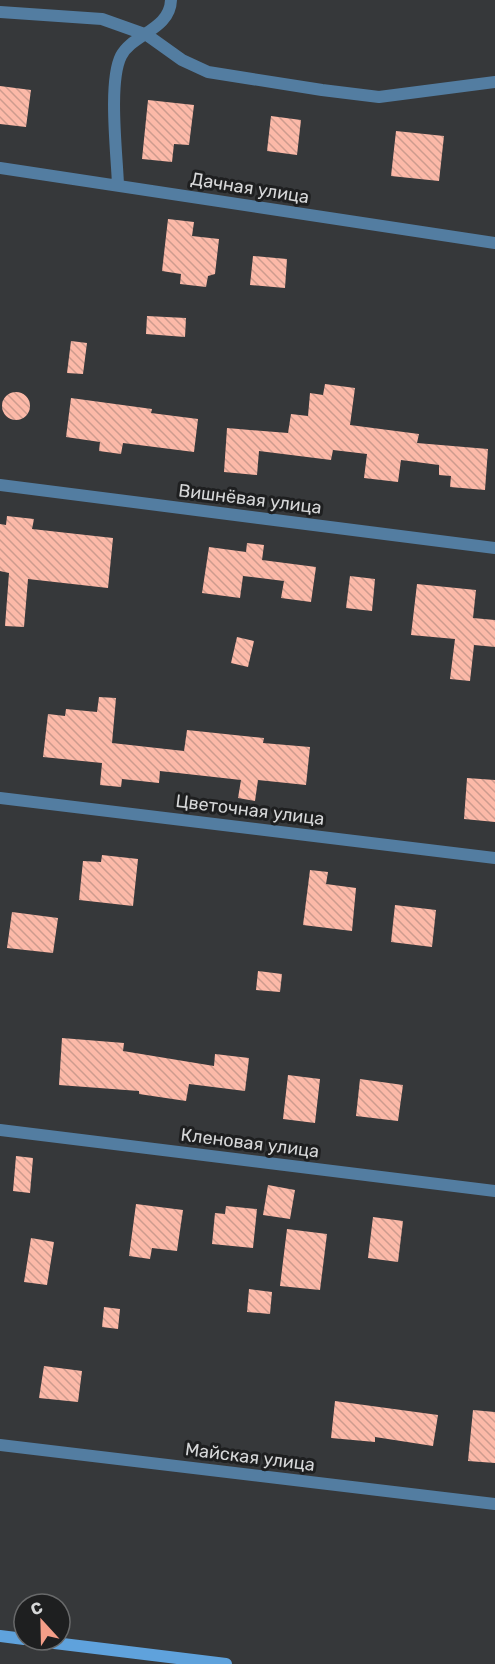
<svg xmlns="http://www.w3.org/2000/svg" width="495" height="1664" font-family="Rubik,sans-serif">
<defs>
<pattern id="building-back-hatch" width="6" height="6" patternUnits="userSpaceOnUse" patternTransform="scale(1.5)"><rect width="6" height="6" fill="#fcb9a8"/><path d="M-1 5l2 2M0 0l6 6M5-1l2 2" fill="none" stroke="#cd9b8e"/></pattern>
</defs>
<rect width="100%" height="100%" fill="#36383a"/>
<path fill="url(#building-back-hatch)" d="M0,86l31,4 -5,37 -26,-3z
M148,100l46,5 -5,40 -15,-1 -2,18 -30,-3z
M271,116l30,4 -4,35 -30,-4z
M396,131l48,5 -5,45 -48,-5z
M168,219l26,3 -2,14 27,3 -4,35 -7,2 -2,11 -26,-3 1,-10 -19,-3z
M253,256l34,3 -2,29 -35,-3z
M147,316l39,2 -1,19 -39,-3z
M71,341l16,2 -4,31 -16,-1z
M325,384l30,4 -5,37 69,9 -2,9 71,6 -3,41 -35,-3 1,-11 -12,-1v-10l-38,-5 -3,22 -34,-4 3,-24 -34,-4 -2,10 -72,-9 -2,24 -33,-3 3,-44 61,5 3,-19 17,2 2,-23 13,2z
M2 406a14 14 0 1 1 28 0a14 14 0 1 1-28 0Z
M71,398l81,11 -1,4 47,6 -4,33 -71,-9 -2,11 -22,-3 1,-9 -34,-5z
M7,516l27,3 -2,10 81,9 -5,50 -80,-9 -4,48 -19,-1 4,-53 -9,-2v-47l6,1z
M247,543l17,2 -2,15 54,7 -5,35 -30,-4 3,-17 -41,-5 -3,22 -38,-5 7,-46 37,5z
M350,576l25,3 -3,32 -26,-3z
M417,584l59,6 -3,28 22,2v27l-21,-2 -4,36 -20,-2 5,-40 -44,-4z
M237,637l17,4 -6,26 -17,-4z
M99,697l17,1 -4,45 72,8 3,-21 77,8 -1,5 47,4 -4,38 -48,-5 -3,21 -17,-3 3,-18 -81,-9 -1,12 -37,-4 -1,8 -21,-2 2,-22 -59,-6 5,-43 17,2 1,-7 31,3z
M467,778l28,2v42l-31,-3z
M102,855l36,4 -5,47 -54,-6 4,-39 18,1z
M310,870l18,2 -2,12 30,4 -4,43 -49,-6z
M395,905l41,5 -4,37 -41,-5z
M12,912l46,6 -5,35 -46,-5z
M258,971l24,3 -2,18 -24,-2z
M62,1038l62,5 -1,8 91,15 1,-12 34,4 -4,33 -56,-7 -3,17 -47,-7v-3l-80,-6z
M288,1075l32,4 -5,44 -32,-4z
M360,1079l43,6 -5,36 -42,-5z
M16,1156l17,2 -3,35 -17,-2z
M268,1185l27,5 -5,29 -27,-4z
M136,1204l47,6 -6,41 -25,-3 -2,11 -21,-3z
M226,1206l31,3 -4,39 -41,-4 3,-31 10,1z
M373,1217l30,4 -5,41 -30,-4z
M287,1229l40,5 -7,56 -40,-4z
M31,1238l23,4 -7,43 -23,-3z
M249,1289l23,3 -2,22 -23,-2z
M104,1307l16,2 -2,20 -16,-2z
M44,1366l38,5 -4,31 -39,-4z
M335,1401l103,14 -5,31 -58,-9v5l-44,-4z
M473,1410l22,2v51l-27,-2z"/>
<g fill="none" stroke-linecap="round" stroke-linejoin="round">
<path stroke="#537da1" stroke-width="12" d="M0,12l102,7 45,16 35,25 26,12 114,18 57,7 116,-15
M0,168l495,75
M118,185c-1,-30 -10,-103 3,-129 11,-22 49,-26 50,-56
M0,485l495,63
M0,798l495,60
M0,1130l495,61
M0,1445l495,59"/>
<path stroke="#5fa2dc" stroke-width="12" d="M0,1636l24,3
M30,1640l196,24"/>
</g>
<g text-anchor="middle" stroke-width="6" stroke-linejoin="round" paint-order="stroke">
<g font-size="18" fill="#d6d7d8" stroke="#1e1f20">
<text transform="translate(250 188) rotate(9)" y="6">Дачная улица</text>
<text transform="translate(250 499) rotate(7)" y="6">Вишнёвая улица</text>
<text transform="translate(250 810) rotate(7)" y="6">Цветочная улица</text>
<text transform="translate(250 1143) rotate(7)" y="6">Кленовая улица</text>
<text transform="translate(250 1457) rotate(7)" y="6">Майская улица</text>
</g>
</g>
<g transform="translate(42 1622) rotate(338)"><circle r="28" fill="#1e1f20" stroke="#68696a" stroke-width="1.5"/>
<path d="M0-4.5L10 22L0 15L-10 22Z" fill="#f49e88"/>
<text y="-9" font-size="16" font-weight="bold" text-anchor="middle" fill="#d6d7d8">С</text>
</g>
</svg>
